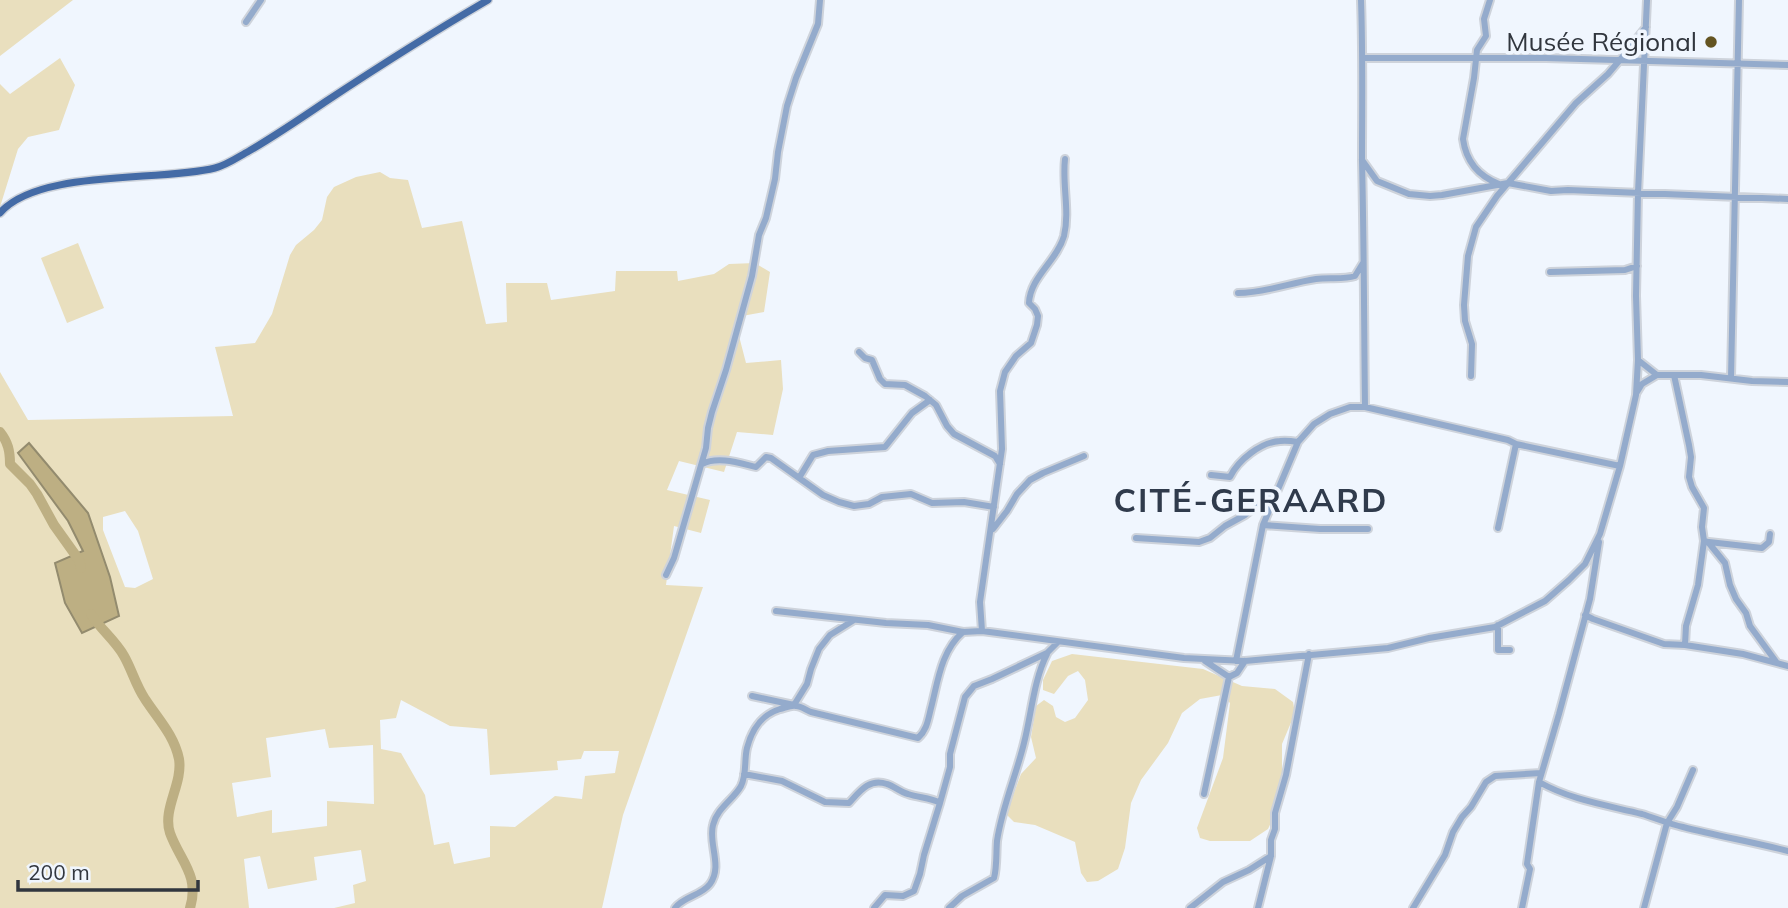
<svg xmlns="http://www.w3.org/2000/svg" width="1788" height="908" font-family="Mulish,sans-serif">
<rect width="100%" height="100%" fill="#f0f6fe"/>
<path fill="#e9dfbe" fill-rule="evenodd" d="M0,0h73l-73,56z
M60,58l15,27 -16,45 -31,7 -10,12 -18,58v-123l10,10z
M380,172l10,6 18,2 14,48 40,-7 24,103 21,-2 -1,-39h41l4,17 64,-9 1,-20h61l1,10 36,-7 15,-10 26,-1 15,9 -6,40 -22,4 -3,20 7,27 35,-3 2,29 -10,46 -36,-3 -13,40 -45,-11 -12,29 43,10 -9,33 -27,-7 -8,59 37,2 -80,228 -21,93h-268l21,-5 -2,-18 13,-4 -5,-31 -47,7 3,23 -49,9 -8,-33 -16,3 5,49h-249v-536l28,48 205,-4 -18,-69 40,-4 17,-29 18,-59 6,-10 18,-15 8,-10 5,-23 7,-10 22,-10zM29,443l90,173 -36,-64 -15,-31 -50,-67zM125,511l13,20 15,48 -18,9 -10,-1 -22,-57v-13zM401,700l49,26 37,3 3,46 68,-5 -1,-9 24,-2 3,-8h35l-4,22 -30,3 -3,23 -27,-3 -40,31 -25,-1v31l-36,7 -5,-22 -15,3 -9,-50 -24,-42 -20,-4 -1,-29 16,-2zM325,729l4,19 44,-3 1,59 -47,-3v25l-55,7v-23l-35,7 -5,-34 39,-6 -5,-39z
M78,243l26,65 -37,15 -26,-65z
M1072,654l131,15 39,17 33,3 18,13 2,11 -13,31v55l-14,30 -18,12h-40l-10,-3 -3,-10 26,-70 7,-55 -8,-8 -22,4 -18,14 -14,30 -27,37 -10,23 -6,45 -7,21 -20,12 -11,1 -6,-9 -6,-31 -40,-17 -21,-3 -8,-8 15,-40 15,-16 -5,-21 5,-31 8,-6 9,6 3,11 9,5 10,-4 13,-18 -3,-20 -7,-9 -10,5 -14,18 -11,-4v-10l9,-19z"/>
<path fill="#bdaf83" stroke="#938b6e" stroke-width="2" d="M29,443l59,70 22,64 9,39 -37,17 -17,-30 -10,-40 28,-12 -15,-30 -50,-68z"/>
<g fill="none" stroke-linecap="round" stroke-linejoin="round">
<path stroke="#bdaf83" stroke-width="10" d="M0,432c8,10 10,19 10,32l20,20 7,10 17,31 25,35 2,8
M91,614c9,15 24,26 33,42 8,14 12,30 21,43 13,20 29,36 34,60 4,25 -17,50 -9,74 10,28 30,42 20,75"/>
<g stroke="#ced3db" stroke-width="10">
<path id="minor" d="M1361,0c2,54 1,107 1,161 2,82 2,164 3,246
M1490,0l-6,19 2,17 -9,14 -3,28 -11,61c3,22 15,37 36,45
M246,22l15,-22
M1363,58h183l242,7
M1362,160l15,21 32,13 21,2 12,-1 66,-12 43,8 17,-1 220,9
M1550,272l75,-2 12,-4
M1238,293c27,0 51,-10 78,-14 13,-2 27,1 39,-3l8,-13
M859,352l6,6 7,2 8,19 5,5 20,1 20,11 11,9 11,21 7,8 41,22 5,8
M1638,360l19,15
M1471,376l1,-32 -7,-23 -1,-16 4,-49 8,-29 21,-31 79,-93 32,-29 11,-13 27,-34
M1731,378l8,-378
M1637,392l5,-8 15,-9h44l51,6 36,1
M702,464c16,-8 37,-1 54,3l10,-10 5,1 52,37 16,7 15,4 15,-2 13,-7 29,-3 21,9 32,-1 30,5
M1211,475l19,2c8,-17 31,-35 50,-36 6,-1 12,0 18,1
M799,478l14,-23 15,-4 57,-4 27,-34 18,-13
M1263,525l57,4h48
M1498,528l18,-84
M993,529l14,-18 10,-17 13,-14 13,-7 41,-17
M1136,538l63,4 11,-4 15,-12 20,-11 31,-24
M1704,541l4,1 17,21 5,22 6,14 10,14 4,13 27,37
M1709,542l53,6 7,-6 1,-8
M666,575l8,-17 32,-110 2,-20 4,-16 14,-42 26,-94 7,-41 7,-17 9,-39 3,-27 9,-46 9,-28 22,-54 2,-24
M776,611l110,12 42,2 35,7 19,-1 202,27 61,3 143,-13 41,-10 66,-11 50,-26 24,-21 16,-16 15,-30 20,-68 16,-71 2,-35 -2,-64 2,-103 9,-193
M1585,615l8,4 71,25 21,1 1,-19 12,-41 6,-44 -2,-14 2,-19 -12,-21 -3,-10 2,-20 -2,-12 -15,-70
M1498,625v25h12
M982,631l-2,-29 22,-153 -2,-58 5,-19 11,-16 15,-13 6,-18 1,-9 -3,-7 -6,-6c1,-26 28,-42 35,-67 6,-25 -2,-51 1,-77
M1685,645l58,9 45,12
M1205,661l24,16
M1236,661l27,-136 35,-83 16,-18 16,-10 20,-7h15l143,33 8,4 104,22
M752,696l42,9 13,-21 4,-15 8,-20 11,-14 24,-15
M744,774l38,7 43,21 24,1c11,-12 20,-25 38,-19 7,2 13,8 21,10 11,4 22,3 32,9
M1539,782c32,18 67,23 103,32 13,4 27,10 41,13 35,9 70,15 105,24
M1204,794l25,-117 8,-4 8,-12
M675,908c9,-12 26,-12 35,-24 13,-18 -2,-40 3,-59 4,-17 21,-26 28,-39 6,-12 3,-26 6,-38 5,-19 14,-33 33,-39 5,-1 11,-4 16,-3 5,0 10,4 15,6l107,26c9,-8 10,-18 13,-30 7,-27 10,-57 32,-76
M874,908l11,-13 18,1 11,-5 6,-17 4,-19 16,-52 10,-36v-13l15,-57 9,-11 18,-7 55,-26 11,-11
M949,908l13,-12 32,-18c3,-11 2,-24 3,-37 5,-34 19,-65 27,-98 7,-27 10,-64 23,-89
M1190,908l33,-26 26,-12 22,-14
M1258,908l13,-52v-16l4,-11v-16l11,-38 23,-121
M1413,908l32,-53 8,-23 9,-15 9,-10 15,-25 9,-6 46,-3
M1522,908l8,-39 -3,-5 12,-82 20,-68 31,-115 9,-57
M1644,908l23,-85 10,-16 16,-37"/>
</g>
<g stroke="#ced3db" stroke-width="10">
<path id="major" d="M0,213c38,-44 159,-31 215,-45 12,-3 23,-11 34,-17 26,-15 51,-32 76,-49 53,-35 108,-70 163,-102"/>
</g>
<use href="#minor" stroke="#94abcc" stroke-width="6"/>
<use href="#major" stroke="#446ba6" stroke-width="7"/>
</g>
<circle fill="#645421" stroke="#f0f6fe" stroke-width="2.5" cx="1711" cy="42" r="7"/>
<g text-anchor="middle" stroke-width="7" stroke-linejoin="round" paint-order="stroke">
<g font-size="26" fill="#31363e" stroke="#f0f6fe" text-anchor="end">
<text x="1697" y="51">Musée Régional</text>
</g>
<g font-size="33" font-weight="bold" letter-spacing="2" fill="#303b4c" stroke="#f0f6fe">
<text x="1251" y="512">CITÉ-GERAARD</text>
</g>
</g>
<path d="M18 880v10h180v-10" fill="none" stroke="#31363e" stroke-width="3.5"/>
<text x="28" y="880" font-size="21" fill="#31363e" stroke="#f0f6fe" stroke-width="5" paint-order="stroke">200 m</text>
</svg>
